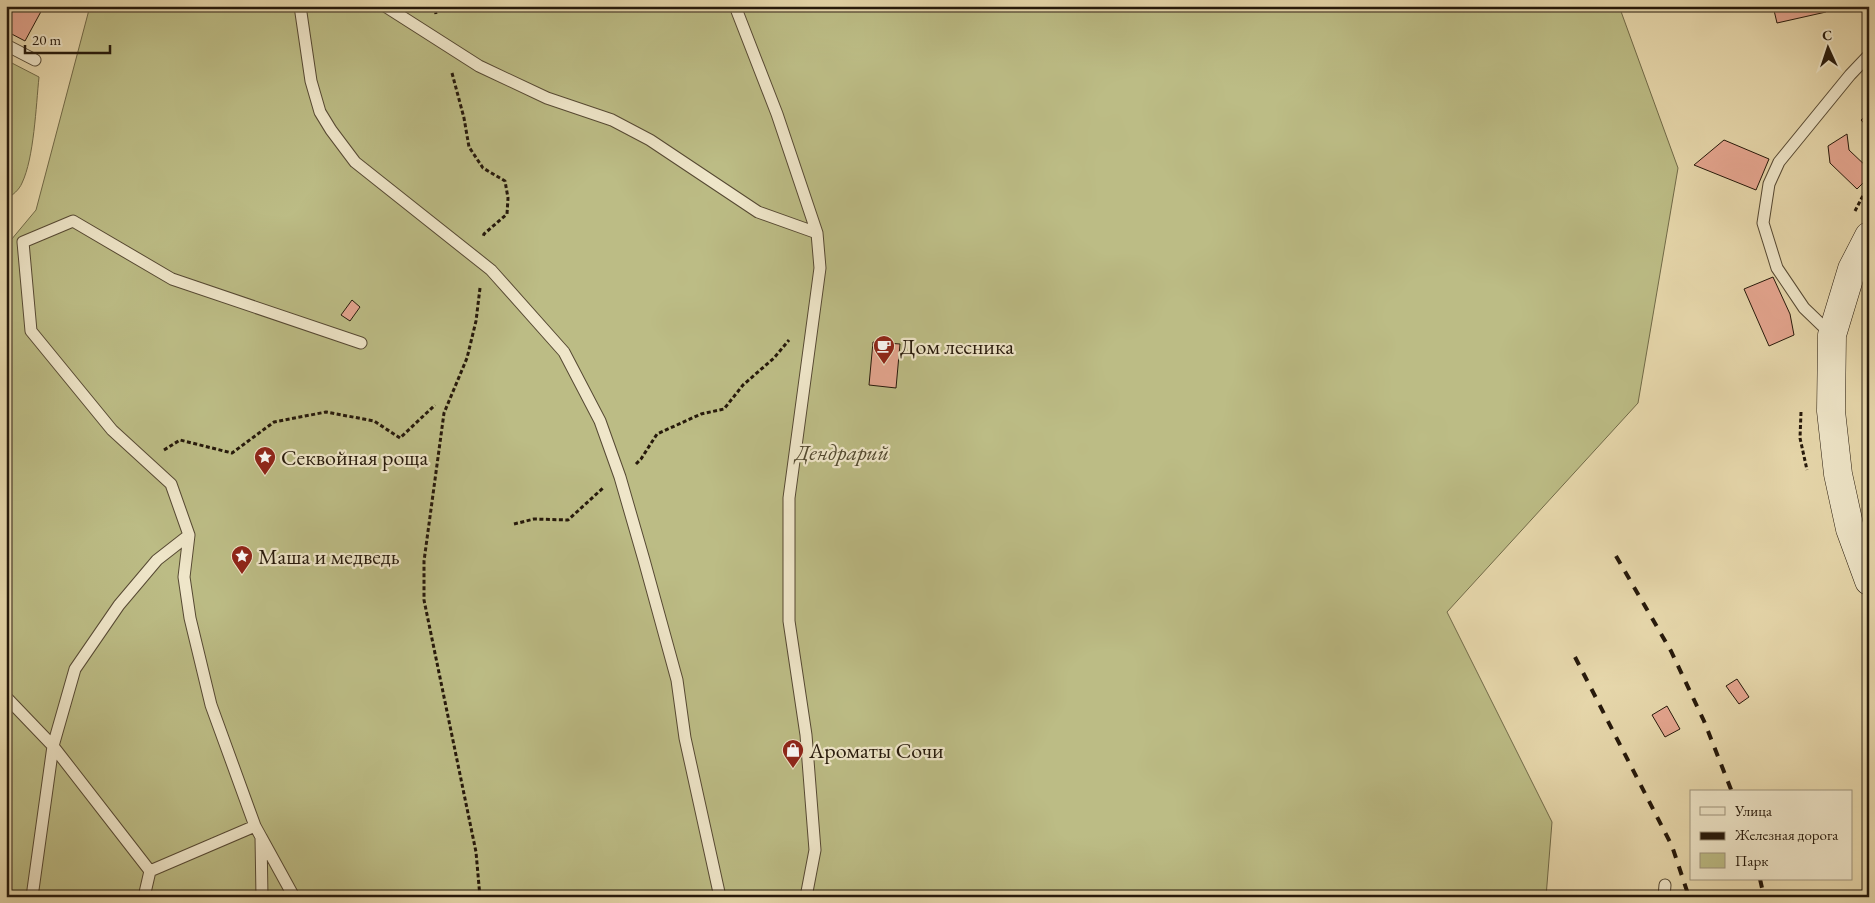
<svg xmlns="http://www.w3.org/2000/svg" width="1875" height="903" font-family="'EB Garamond',serif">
<rect width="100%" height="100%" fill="#e7d8ac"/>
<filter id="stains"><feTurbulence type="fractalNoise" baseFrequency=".004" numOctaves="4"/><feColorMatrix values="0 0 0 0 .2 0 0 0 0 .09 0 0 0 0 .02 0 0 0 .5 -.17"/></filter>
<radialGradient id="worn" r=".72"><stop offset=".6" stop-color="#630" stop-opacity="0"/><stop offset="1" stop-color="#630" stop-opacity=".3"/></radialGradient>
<path fill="#bcbc85" stroke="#716a48" d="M90,6h1529l59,162 -40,235 -191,209 105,210 -6,75h-1540v-651l30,-36z
M6,60l33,17c-3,29 -5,81 -17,106 -3,7 -9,12 -16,16z"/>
<path fill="#e5a690" stroke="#26190b" d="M6,6h38l-19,35 -19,-10z
M1773,6h52l1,6 -49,11z
M1869,114v15l-8,-9z
M1847,134l2,16 20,19v8l-12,12 -27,-26 -2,-17z
M1724,140l45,19 -13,31 -62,-25z
M1773,277l17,37 4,21 -25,11 -25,-57z
M352,300l8,7 -10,14 -9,-6z
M873,342l27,2 -4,44 -27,-3z
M1737,679l12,18 -10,7 -13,-18z
M1667,706l13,23 -15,8 -13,-22z"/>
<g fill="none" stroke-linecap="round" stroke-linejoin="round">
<g stroke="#564933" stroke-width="13">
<path id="lane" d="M300,6l11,75 9,31 11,18 24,32 136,108 73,82 36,69 20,56 24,83 33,120 8,58 35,159
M385,6l94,60 68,32 65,22 38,20 108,72 59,21
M735,6l42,108 40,119 3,35 -31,230v123l17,114 9,115 -9,47
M6,45l29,15
M1831,334l-27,-26 -27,-40 -14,-45 6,-39 10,-22 71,-87 19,-20
M6,697l47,49 97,125
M261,837l33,60
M32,897l21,-151 22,-77 44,-64 38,-45 32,-25
M144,897l6,-26 105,-45
M262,897l-1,-60 -6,-11 -44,-121 -21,-87 -6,-41 5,-42 -18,-51 -59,-54 -81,-99 -8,-89 50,-21 99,58 189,64
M1664,897l1,-12"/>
</g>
<g stroke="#26190b" stroke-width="29">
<path id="secondary" d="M1869,236l-17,33 -20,66 -1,76 7,63 12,55 19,52"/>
</g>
<path stroke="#26190b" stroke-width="3" stroke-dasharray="4 2.5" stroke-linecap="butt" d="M434,6l2,8
M452,73l12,45 5,29 14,21 22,13 3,17 -1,16 -23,20 -1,3
M1855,211l14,-27
M480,288l-4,33 -9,37 -23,55 -20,148v39l52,252 4,45
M1801,412l-1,26 7,32
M164,450l16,-10 52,13 42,-31 52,-10 48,9 26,17 35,-33
M636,464l5,-5 16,-25 44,-20 23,-5 19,-24 31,-27 15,-18
M514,524l20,-5 34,1 35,-32"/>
<use href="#lane" stroke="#efe6c9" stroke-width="11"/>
<use href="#secondary" stroke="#efe6c9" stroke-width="28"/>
<path stroke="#26190b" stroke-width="4" stroke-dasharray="9 9" stroke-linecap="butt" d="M1616,556l55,95 33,70 28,71
M1575,657l97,189 17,51
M1760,879l4,18"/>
</g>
<defs>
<g id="cafe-pin" transform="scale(1.125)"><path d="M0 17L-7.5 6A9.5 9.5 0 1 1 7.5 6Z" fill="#8f2418" stroke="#efe6c9"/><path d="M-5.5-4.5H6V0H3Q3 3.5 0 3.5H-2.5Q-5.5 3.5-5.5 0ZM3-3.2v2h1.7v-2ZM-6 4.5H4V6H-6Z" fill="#fff"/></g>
<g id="sight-pin" transform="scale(1.125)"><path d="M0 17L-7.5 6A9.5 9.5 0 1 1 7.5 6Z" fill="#8f2418" stroke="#efe6c9"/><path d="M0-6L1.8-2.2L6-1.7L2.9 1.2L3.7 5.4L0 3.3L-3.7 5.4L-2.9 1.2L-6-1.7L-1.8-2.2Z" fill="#fff"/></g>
<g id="shop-pin" transform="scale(1.125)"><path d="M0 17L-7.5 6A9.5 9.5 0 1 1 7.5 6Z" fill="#8f2418" stroke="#efe6c9"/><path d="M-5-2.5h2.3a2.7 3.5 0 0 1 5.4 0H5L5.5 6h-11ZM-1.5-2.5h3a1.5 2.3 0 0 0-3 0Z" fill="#fff"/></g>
</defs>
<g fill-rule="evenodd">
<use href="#cafe-pin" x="884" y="346"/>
<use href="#sight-pin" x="265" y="457"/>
<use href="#sight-pin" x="242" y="556"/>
<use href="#shop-pin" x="793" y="750"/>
</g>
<g text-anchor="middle" stroke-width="4.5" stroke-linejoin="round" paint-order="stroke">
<g font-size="22" fill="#26190b" stroke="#efe6c9" text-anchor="start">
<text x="900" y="354">Дом лесника</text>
<text x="281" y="465">Секвойная роща</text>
<text x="258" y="564">Маша и медведь</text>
<text x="809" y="758">Ароматы Сочи</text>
</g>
<g font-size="22" font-style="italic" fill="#534a30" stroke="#efe6c9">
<text x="842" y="460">Дендрарий</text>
</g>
</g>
<rect width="1875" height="903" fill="none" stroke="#e7d8ac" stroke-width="25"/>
<rect x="8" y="8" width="1860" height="888" fill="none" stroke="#26190b" stroke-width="2.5"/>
<rect x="12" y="12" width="1850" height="878" fill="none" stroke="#26190b"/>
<rect x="1690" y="790" width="162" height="90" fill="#efe6c9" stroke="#9f947d"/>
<rect x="1700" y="807" width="25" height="8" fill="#efe6c9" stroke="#9f947d"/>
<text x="1735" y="816" font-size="15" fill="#26190b">Улица</text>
<rect x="1700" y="832" width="25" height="8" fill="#26190b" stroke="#9f947d"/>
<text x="1735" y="840" font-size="15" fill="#26190b">Железная дорога</text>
<rect x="1700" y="853" width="25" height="15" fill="#bcbc85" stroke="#9f947d"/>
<text x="1735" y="866" font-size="15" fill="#26190b">Парк</text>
<g transform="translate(1828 48) rotate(357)" stroke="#efe6c9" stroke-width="4" paint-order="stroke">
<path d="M0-4L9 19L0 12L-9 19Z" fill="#26190b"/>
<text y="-8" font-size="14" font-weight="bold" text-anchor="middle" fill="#26190b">С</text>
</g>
<path d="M25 45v8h85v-8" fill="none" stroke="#26190b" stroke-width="2.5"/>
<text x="32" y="45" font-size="15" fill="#26190b" stroke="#efe6c9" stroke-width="4" paint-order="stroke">20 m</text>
<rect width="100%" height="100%" filter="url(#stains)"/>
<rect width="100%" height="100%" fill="url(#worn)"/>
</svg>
